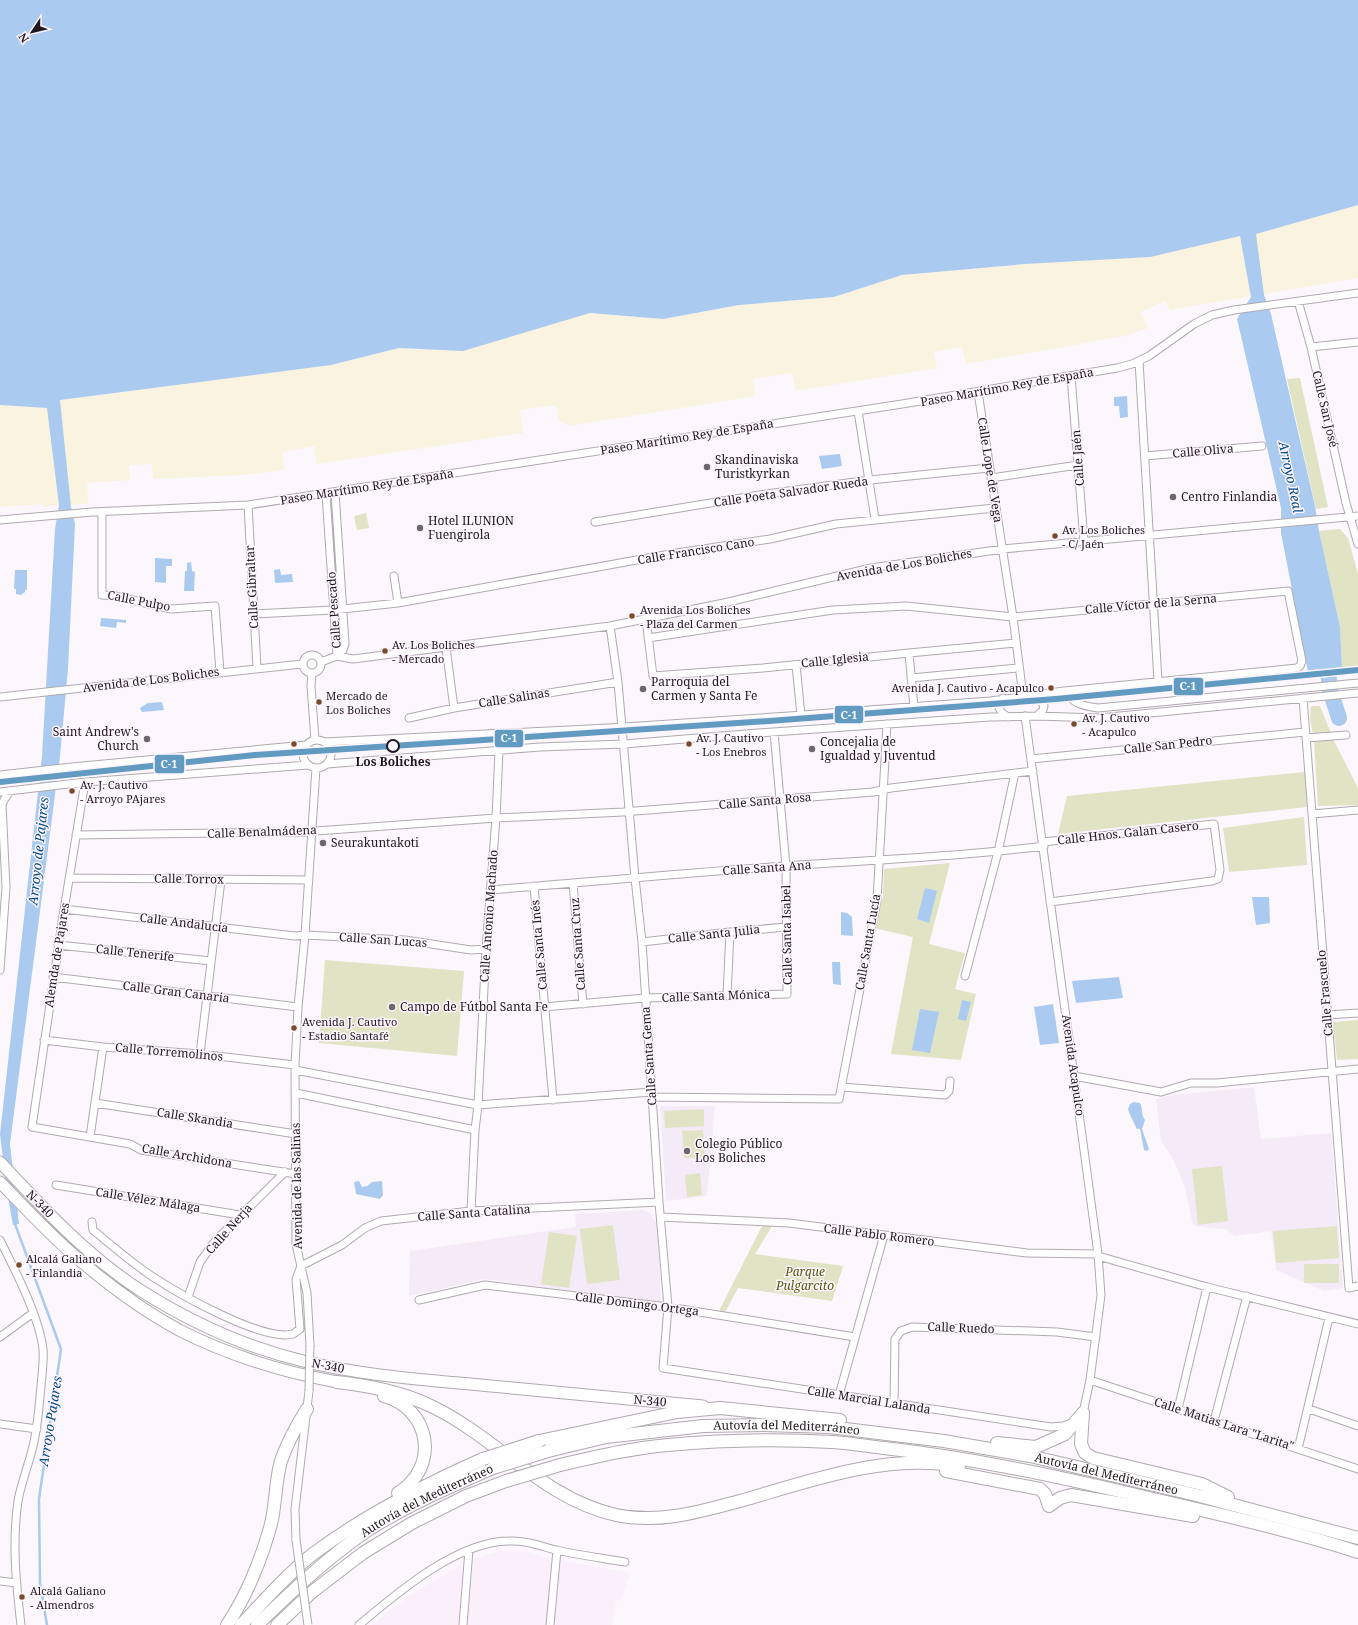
<svg xmlns="http://www.w3.org/2000/svg" width="1358" height="1625" font-family="'Noto Serif',serif">
<rect width="100%" height="100%" fill="#fcf7fc"/>
<path fill="#fceffc" d="M501,1551h13l16,1 18,6 82,15 -8,24 -6,4 -4,24h-241l38,-29 25,-16 44,-23z"/>
<path fill="#f5ebf8" d="M1254,1087l7,52 70,-6 12,155 -19,3 -48,-21 -5,-39 -36,5 -10,-7 -32,-3 -8,-39 -13,-30 -11,-16 -5,-42 15,-4z
M660,1106h55l-8,90 -41,5z
M642,1210l7,2 8,11 4,79 -28,-2 -148,-21 -76,17 1,-45 166,-24 -1,-13z"/>
<path fill="#e0e3c4" d="M1300,378l28,129 -12,2 -29,-130z
M366,513l3,15 -12,2 -3,-14z
M1340,529l8,9 10,36v93l-16,1 -2,-41 -21,-96z
M1311,706h9l11,27 -18,2 -3,-17z
M1333,739l25,49v17l-40,1 -4,-65z
M1305,772l2,35 -249,27 9,-38z
M1304,817l3,48 -78,7 -6,-44z
M950,863l-21,81 36,9 -10,36 21,5 -15,66 -70,-6 22,-117 -39,-9 9,-31 1,-28z
M325,960l139,11 -7,85 -138,-13z
M1358,1020v39l-21,1 -4,-38z
M704,1109v17l-39,2 -1,-17z
M703,1130l2,27 -21,1 -2,-27z
M1222,1166l6,55 -30,4 -6,-56z
M700,1173l2,22 -15,2 -2,-22z
M764,1222l7,1v5l-16,26 88,12 -11,35 -94,-13 -15,28 -6,-1z
M613,1225l7,55 -33,4 -7,-55z
M1337,1226l2,32 -63,5 -3,-32z
M549,1232l28,4 -8,52 -28,-4z
M1304,1264h35v19h-35z"/>
<path fill="#faf3e0" d="M1358,205v73l-188,32 -5,-9 -24,11 7,16 -23,8 -159,28 -4,-17 -28,5 3,16 -141,23 -4,-18 -39,6 2,17 -185,30 -11,-5 -3,-16 -36,5 3,23 -206,31 -3,-18 -32,6 3,18 -41,5 -91,4 -1,-15 -23,1 1,15 -43,3 1,21 -29,1 -15,2 -2,-3 -42,3v-102l47,3 13,-8 271,-35 68,-17 64,3 127,-38 73,6 76,-14 95,-8 68,-22 123,-11 231,-30z"/>
<path fill="#aacaef" d="M0,0h1358v205l-102,29 8,61 7,19 44,192 4,25 21,96 2,41 -34,4 -27,-139v-25l-44,-189 14,-22 -11,-61 -90,21 -125,7 -123,11 -68,22 -95,8 -76,14 -73,-6 -127,38 -64,-3 -68,17 -271,35 11,107 4,17 -7,145 -8,87 -50,388 9,80 -6,1 -6,-33 -7,-58 42,-378 13,-227 4,-24 -12,-97 -47,-3z
M1127,396l1,21 -8,1 -1,-12h-5v-9z
M840,454l2,12 -20,3 -3,-13z
M155,558l17,1v7h-6v17l-11,-1z
M191,562l1,9 3,1 -1,19h-10l1,-20h2v-8z
M280,569l1,6 11,-1 1,8 -18,1 -1,-13z
M15,570h12v20h-2v2l-4,3 -5,-1v-5h-2z
M101,618l25,2v3l-9,-1 -1,6 -16,-2z
M162,702l2,8 -22,2 -2,-4 8,-5z
M925,888l12,3 -8,32 -12,-4z
M1252,897h17l1,26 -14,2z
M841,912l6,1 5,4 1,19 -12,-1z
M832,962h8l1,23 -8,-1z
M1119,977l4,21 -47,5 -4,-22z
M962,1000l9,2 -5,19 -8,-2z
M1053,1004l6,39 -19,2 -6,-38z
M920,1009l19,3 -9,41 -18,-3z
M1134,1102l6,1c3,6 1,12 5,17l-3,9 7,20 -2,2 -3,-1 -4,-21h-3c-1,-2 -9,-18 -9,-20l2,-5z
M359,1181l3,6 5,-1 5,-4 10,-1 1,14 -3,4 -24,-5 -2,-12z"/>
<g fill="none" stroke-linecap="round" stroke-linejoin="round">
<path stroke="#aacaef" stroke-width="2.5" d="M15,1224l46,125 -22,150 1,84 7,42"/>
<path stroke="#aacaef" stroke-width="16" d="M1326,649l4,41 9,28"/>
<g stroke="#afaaaf" stroke-width="9">
<path id="minor" d="M1298,301l13,46 35,156 12,41
M1311,347l47,-5
M1139,361l19,320
M1071,376l13,165
M978,392l35,225 10,79
M858,411l17,108
M1145,456l117,-10
M991,478l87,-13
M335,492l10,152 -2,6 -6,6
M326,494l11,162
M248,505l9,163
M102,512v83l13,1 56,13 44,-3 5,66
M0,520l92,-8 156,-7 654,-101 215,-36 15,-4 17,-8 45,-32 18,-9 22,-5 124,-17
M595,522l164,-27 111,-15 119,-12
M394,576l4,27
M254,614l79,-4 65,-7 272,-49 100,-15 66,-15 159,-16
M646,619l7,57 110,-8 146,-15 107,-10
M610,626l8,56 17,196 7,64 17,260 9,105 -5,61 388,59 12,-1 11,-4
M648,638l185,-28 73,-4 107,11 275,-26 14,70 -2,5 -3,2 -233,23
M446,648l8,60
M909,653l5,54
M303 664a9 9 0 1 1 18 0a9 9 0 1 1-18 0Z
M321,662l16,-6 16,3 257,-33 114,-23 147,-35 132,-19 355,-33
M796,665l5,50
M312,673l-1,13 4,54
M911,678l108,-10
M0,697l302,-33
M1003,698l-4,10 3,5 6,4
M1303,698l46,590 9,-2
M1025,716l49,360 24,178 3,41 -11,85 -7,33
M1037,716l6,-6 1,-4 -6,-11
M409,718l45,-10 164,-26
M1306,738l40,-3
M303 754a14 14 0 1 1 28 0a14 14 0 1 1-28 0Z
M324,742l285,-14 180,-12 201,-15 74,-10c10,13 19,15 34,17l260,-25
M1031,759l274,-27
M327,764l213,-17 84,-3 134,-11 232,-16 47,-1 62,2 259,-25
M0,775l72,-8 234,-22
M85,782l-22,134 -31,211 98,17 11,6 155,24
M0,792l85,-10 223,-17
M1312,814l46,-4
M76,835l226,-3 194,-14 127,-6 250,-20 18,-4 142,-17
M1043,842l171,-18 6,46 -2,9 -6,2 -162,21
M69,878l240,2
M573,883l10,121
M534,886l19,214
M490,890c99,-8 197,-17 295,-24 86,-6 173,-9 259,-20
M64,909l231,27 10,-1 100,5 66,10 15,-1
M642,942l88,-10 56,-5
M58,945l153,16
M0,970l6,-83 -4,-82 2,-5 6,-9
M965,976l33,-124 17,-79
M53,977l245,30
M727,995l3,-63
M544,1007l101,-9 142,-4 -1,-128 -12,-134
M1327,1015l31,-2
M44,1040l59,7 97,7 95,11
M200,1054l21,-174
M295,1070l183,35 174,-13
M1074,1076l87,16 30,-9h26l141,-14
M842,1087l103,8 4,-4 1,-10
M296,1093l179,37
M652,1097l187,2 38,-199 10,-176
M95,1103l201,31
M90,1137l13,-90
M56,1185l184,30
M471,1211l4,-81 3,-25 8,-156 10,-131 3,-67
M661,1217l128,6 238,30 71,1
M92,1222l1,8c19,16 39,33 60,47 26,17 110,65 140,57 2,-1 5,-4 7,-5l-4,-50 5,-13 41,-21 23,-17 16,-7 90,-10 188,-9
M0,1240c15,30 39,76 43,109 1,12 -1,25 -2,37 -2,20 -3,40 -8,60 -4,18 -12,37 -15,55 -6,42 -2,82 3,124
M1098,1256l109,31 151,37
M188,1297l12,-35 16,-22 69,-68
M419,1300l66,-15 183,22 187,30
M0,1337l33,-24
M310,1345l-3,-52 -11,-49 -1,-179 3,-58 7,-72 11,-167
M1090,1380l268,89
M839,1395l45,-160
M894,1404l1,-65 6,-8 11,-4 145,5 39,5
M1178,1409l29,-122
M1309,1409l49,17
M1214,1421l33,-125
M0,1424l37,5
M1298,1449l31,-131
M296,1540l-1,-31 14,-118
M0,1581l16,2
M359,1625c38,-32 97,-83 149,-84 17,-1 32,5 48,9 22,5 46,8 69,12
M463,1625l6,-75
M550,1625l7,-75"/>
</g>
<g stroke="#afaaaf" stroke-width="13">
<path id="primary" d="M0,1162c43,46 87,94 140,128 50,32 105,57 163,71 61,15 125,19 188,25 71,7 142,13 212,20
M0,1182c25,26 49,52 76,75 30,26 68,54 103,73 49,25 104,42 158,52"/>
</g>
<g stroke="#afaaaf" stroke-width="14">
<g id="motorway">
<path d="M337,1382c33,4 66,10 96,25 64,31 111,92 183,108 43,9 83,-3 124,-14 70,-20 145,-48 219,-35"/>
<path d="M384,1396c47,13 56,71 14,97"/>
<path d="M1083,1413l-2,31 4,9 8,5 109,26 26,13"/>
<path d="M539,1441l138,-29 43,-4 120,12"/>
<path d="M997,1443l39,4 29,-13 18,-21"/>
<path id="s1" d="M548,1451l58,-14 97,-11 61,-1 65,2 115,14 86,15 166,39 162,43"/>
<path d="M560,1465c35,-8 72,-17 108,-20 55,-5 109,-6 164,-3 17,1 35,4 52,6 89,10 177,29 265,50 70,16 140,32 209,54"/>
<path d="M946,1471l94,18 5,5 4,12 11,-8 11,-3 122,21"/>
<path d="M227,1625c19,-28 35,-67 44,-101 5,-20 4,-42 10,-63 6,-18 16,-36 26,-52"/>
<path d="M241,1625c23,-24 46,-51 72,-71 52,-39 111,-69 170,-95"/>
<path id="s2" d="M257,1625c34,-33 69,-66 108,-93 40,-26 84,-45 128,-64"/>
<path d="M277,1625l35,-33 51,-39 49,-30 54,-27 40,-15"/>
</g>
</g>
<use href="#minor" stroke="#fffeff" stroke-width="7"/>
<use href="#primary" stroke="#fffeff" stroke-width="11"/>
<use href="#motorway" stroke="#fffeff" stroke-width="12"/>
<g stroke="#afaaaf" stroke-width="9" stroke-linecap="butt">
<path id="minor-bridge" d="M309,1391l1,-46
M296,1540l12,85"/>
</g>
<g stroke="#afaaaf" stroke-width="14" stroke-linecap="butt">
<path id="motorway-bridge" d="M483,1459l56,-18
M493,1468l55,-17
M506,1481l54,-16"/>
</g>
<use href="#minor-bridge" stroke="#fffeff" stroke-width="7"/>
<use href="#motorway-bridge" stroke="#fffeff" stroke-width="12"/>
<g stroke="#fef5fe" stroke-width="9">
<path id="rail-1" d="M0,782l255,-27 514,-34 287,-22 302,-29"/>
</g>
<use href="#rail-1" stroke="#619bc1" stroke-width="6"/>
</g>
<g fill="#6c676c" stroke="#fef5fe" stroke-width="1.5">
<circle cx="707" cy="467" r="4"/>
<circle cx="1173" cy="497" r="4"/>
<circle cx="420" cy="528" r="4"/>
<circle cx="643" cy="689" r="4"/>
<circle cx="147" cy="739" r="4"/>
<circle cx="812" cy="749" r="4"/>
<circle cx="323" cy="843" r="4"/>
<circle cx="392" cy="1007" r="4"/>
<circle cx="687" cy="1151" r="4"/>
</g>
<g fill="#7a4b2a" stroke="#fef5fe" stroke-width="1.5">
<circle cx="1055" cy="536" r="3.5"/>
<circle cx="632" cy="616" r="3.5"/>
<circle cx="385" cy="651" r="3.5"/>
<circle cx="1051" cy="688" r="3.5"/>
<circle cx="319" cy="702" r="3.5"/>
<circle cx="1074" cy="724" r="3.5"/>
<circle cx="294" cy="744" r="3.5"/>
<circle cx="689" cy="744" r="3.5"/>
<circle cx="72" cy="791" r="3.5"/>
<circle cx="294" cy="1028" r="3.5"/>
<circle cx="19" cy="1265" r="3.5"/>
<circle cx="22" cy="1597" r="3.5"/>
</g>
<circle fill="#fef5fe" stroke="#1e191e" stroke-width="2" cx="393" cy="746" r="6"/>
<g text-anchor="middle" stroke-width="3" stroke-linejoin="round" paint-order="stroke">
<g font-size="11" fill="#1e191e" stroke="#fef5fe" text-anchor="start">
<text x="1062" y="534">Av. Los Boliches<tspan x="1062" dy="14">- C/ Jaén</tspan></text>
<text x="640" y="614">Avenida Los Boliches<tspan x="640" dy="14">- Plaza del Carmen</tspan></text>
<text x="392" y="649">Av. Los Boliches<tspan x="392" dy="14">- Mercado</tspan></text>
<text x="1044" y="692" text-anchor="end">Avenida J. Cautivo - Acapulco</text>
<text x="326" y="700">Mercado de<tspan x="326" dy="14">Los Boliches</tspan></text>
<text x="1082" y="722">Av. J. Cautivo<tspan x="1082" dy="14">- Acapulco</tspan></text>
<text x="696" y="742">Av. J. Cautivo<tspan x="696" dy="14">- Los Enebros</tspan></text>
<text x="80" y="789">Av. J. Cautivo<tspan x="80" dy="14">- Arroyo PAjares</tspan></text>
<text x="302" y="1026">Avenida J. Cautivo<tspan x="302" dy="14">- Estadio Santafé</tspan></text>
<text x="26" y="1263">Alcalá Galiano<tspan x="26" dy="14">- Finlandia</tspan></text>
<text x="30" y="1595">Alcalá Galiano<tspan x="30" dy="14">- Almendros</tspan></text>
</g>
<g font-size="12" fill="#1e191e" stroke="#fef5fe">
<text transform="translate(1007 387) rotate(-10)" y="4">Paseo Marítimo Rey de España</text>
<text transform="translate(1325 409) rotate(77)" y="4">Calle San José</text>
<text transform="translate(687 437) rotate(-9)" y="4">Paseo Marítimo Rey de España</text>
<text transform="translate(1203 451) rotate(-5)" y="4">Calle Oliva</text>
<text transform="translate(1078 458) rotate(-94)" y="4">Calle Jaén</text>
<text transform="translate(990 470) rotate(81)" y="4">Calle Lope de Vega</text>
<text transform="translate(367 487) rotate(-9)" y="4">Paseo Marítimo Rey de España</text>
<text transform="translate(791 492) rotate(-8)" y="4">Calle Poeta Salvador Rueda</text>
<text transform="translate(696 551) rotate(-9)" y="4">Calle Francisco Cano</text>
<text transform="translate(904 565) rotate(-10)" y="4">Avenida de Los Boliches</text>
<text transform="translate(252 587) rotate(-93)" y="4">Calle Gibraltar</text>
<text transform="translate(139 601) rotate(11)" y="4">Calle Pulpo</text>
<text transform="translate(1151 604) rotate(-5)" y="4">Calle Víctor de la Serna</text>
<text transform="translate(334 610) rotate(-94)" y="4">Calle Pescado</text>
<text transform="translate(835 660) rotate(-6)" y="4">Calle Iglesia</text>
<text transform="translate(151 680) rotate(-7)" y="4">Avenida de Los Boliches</text>
<text transform="translate(514 698) rotate(-9)" y="4">Calle Salinas</text>
<text transform="translate(1168 745) rotate(-6)" y="4">Calle San Pedro</text>
<text transform="translate(765 801) rotate(-5)" y="4">Calle Santa Rosa</text>
<text transform="translate(262 832) rotate(-2)" y="4">Calle Benalmádena</text>
<text transform="translate(1128 833) rotate(-6)" y="4">Calle Hnos. Galan Casero</text>
<text transform="translate(767 868) rotate(-4)" y="4">Calle Santa Ana</text>
<text transform="translate(189 879) rotate(1)" y="4">Calle Torrox</text>
<text transform="translate(489 916) rotate(-86)" y="4">Calle Antonio Machado</text>
<text transform="translate(184 923) rotate(7)" y="4">Calle Andalucía</text>
<text transform="translate(714 934) rotate(-6)" y="4">Calle Santa Julia</text>
<text transform="translate(787 935) rotate(-91)" y="4">Calle Santa Isabel</text>
<text transform="translate(383 940) rotate(4)" y="4">Calle San Lucas</text>
<text transform="translate(868 942) rotate(-80)" y="4">Calle Santa Lucía</text>
<text transform="translate(578 944) rotate(-94)" y="4">Calle Santa Cruz</text>
<text transform="translate(539 945) rotate(-95)" y="4">Calle Santa Inés</text>
<text transform="translate(135 953) rotate(6)" y="4">Calle Tenerife</text>
<text transform="translate(57 955) rotate(-81)" y="4">Alemda de Pajares</text>
<text transform="translate(176 992) rotate(7)" y="4">Calle Gran Canaria</text>
<text transform="translate(1325 993) rotate(-95)" y="4">Calle Frascuelo</text>
<text transform="translate(716 996) rotate(-2)" y="4">Calle Santa Mónica</text>
<text transform="translate(169 1052) rotate(5)" y="4">Calle Torremolinos</text>
<text transform="translate(649 1056) rotate(-94)" y="4">Calle Santa Gema</text>
<text transform="translate(1073 1065) rotate(82)" y="4">Avenida Acapulco</text>
<text transform="translate(195 1118) rotate(9)" y="4">Calle Skandia</text>
<text transform="translate(187 1156) rotate(10)" y="4">Calle Archidona</text>
<text transform="translate(297 1186) rotate(-91)" y="4">Avenida de las Salinas</text>
<text transform="translate(148 1200) rotate(9)" y="4">Calle Vélez Málaga</text>
<text transform="translate(40 1204) rotate(45)" y="4">N-340</text>
<text transform="translate(474 1213) rotate(-4)" y="4">Calle Santa Catalina</text>
<text transform="translate(229 1229) rotate(-48)" y="4">Calle Nerja</text>
<text transform="translate(879 1235) rotate(7)" y="4">Calle Pablo Romero</text>
<text transform="translate(637 1304) rotate(7)" y="4">Calle Domingo Ortega</text>
<text transform="translate(961 1328) rotate(2)" y="4">Calle Ruedo</text>
<text transform="translate(328 1366) rotate(10)" y="4">N-340</text>
<text transform="translate(869 1400) rotate(9)" y="4">Calle Marcial Lalanda</text>
<text transform="translate(650 1401) rotate(5)" y="4">N-340</text>
<text transform="translate(1224 1424) rotate(18)" y="4">Calle Matias Lara "Larita"</text>
<text dy="4" stroke="none"><textPath href="#s1" startOffset="241">Autovía del Mediterráneo</textPath></text>
<text dy="4" stroke="none"><textPath href="#s1" startOffset="565">Autovía del Mediterráneo</textPath></text>
<text dy="4" stroke="none"><textPath href="#s2" startOffset="212">Autovía del Mediterráneo</textPath></text>
</g>
<g font-size="12" fill="#1e191e" stroke="#fef5fe" text-anchor="start">
<text x="715" y="464">Skandinaviska<tspan x="715" dy="14">Turistkyrkan</tspan></text>
<text x="1181" y="501">Centro Finlandia</text>
<text x="428" y="525">Hotel ILUNION<tspan x="428" dy="14">Fuengirola</tspan></text>
<text x="651" y="686">Parroquia del<tspan x="651" dy="14">Carmen y Santa Fe</tspan></text>
<text x="139" y="736" text-anchor="end">Saint Andrew's<tspan x="139" dy="14">Church</tspan></text>
<text x="820" y="746">Concejalia de<tspan x="820" dy="14">Igualdad y Juventud</tspan></text>
<text x="331" y="847">Seurakuntakoti</text>
<text x="400" y="1011">Campo de Fútbol Santa Fe</text>
<text x="695" y="1148">Colegio Público<tspan x="695" dy="14">Los Boliches</tspan></text>
</g>
<g font-size="12" font-weight="bold" fill="#1e191e" stroke="#fef5fe">
<text x="393" y="766">Los Boliches</text>
</g>
<g font-size="12" font-style="italic" fill="#535a0b" stroke="#fef5fe">
<text x="805" y="1276">Parque<tspan x="805" dy="14">Pulgarcito</tspan></text>
</g>
<g font-size="13" font-style="italic" fill="#004c89" stroke="#fef5fe">
<text transform="translate(1291 477) rotate(78)" y="5">Arroyo Real</text>
<text transform="translate(38 851) rotate(-84)" y="5">Arroyo de Pajares</text>
<text transform="translate(50 1421) rotate(-81)" y="5">Arroyo Pajares</text>
</g>
</g>
<g stroke="#fef5fe" stroke-width="1.5">
<rect x="1173" y="677" width="31" height="19" rx="4" fill="#619bc1"/>
<rect x="834" y="705" width="30" height="19" rx="4" fill="#619bc1"/>
<rect x="494" y="729" width="30" height="19" rx="4" fill="#619bc1"/>
<rect x="154" y="754" width="31" height="20" rx="4" fill="#619bc1"/>
</g>
<g font-size="11" text-anchor="middle" font-weight="bold" fill="#fff">
<text x="1188" y="690">C-1</text>
<text x="849" y="719">C-1</text>
<text x="509" y="742">C-1</text>
<text x="169" y="768">C-1</text>
</g>
<g transform="translate(32 32) rotate(235)" stroke="#fef5fe" stroke-width="3" paint-order="stroke">
<path d="M0-3L7 15L0 10L-7 15Z" fill="#1e191e"/>
<text y="-6" font-size="11" font-weight="bold" text-anchor="middle" fill="#1e191e">N</text>
</g>
</svg>
